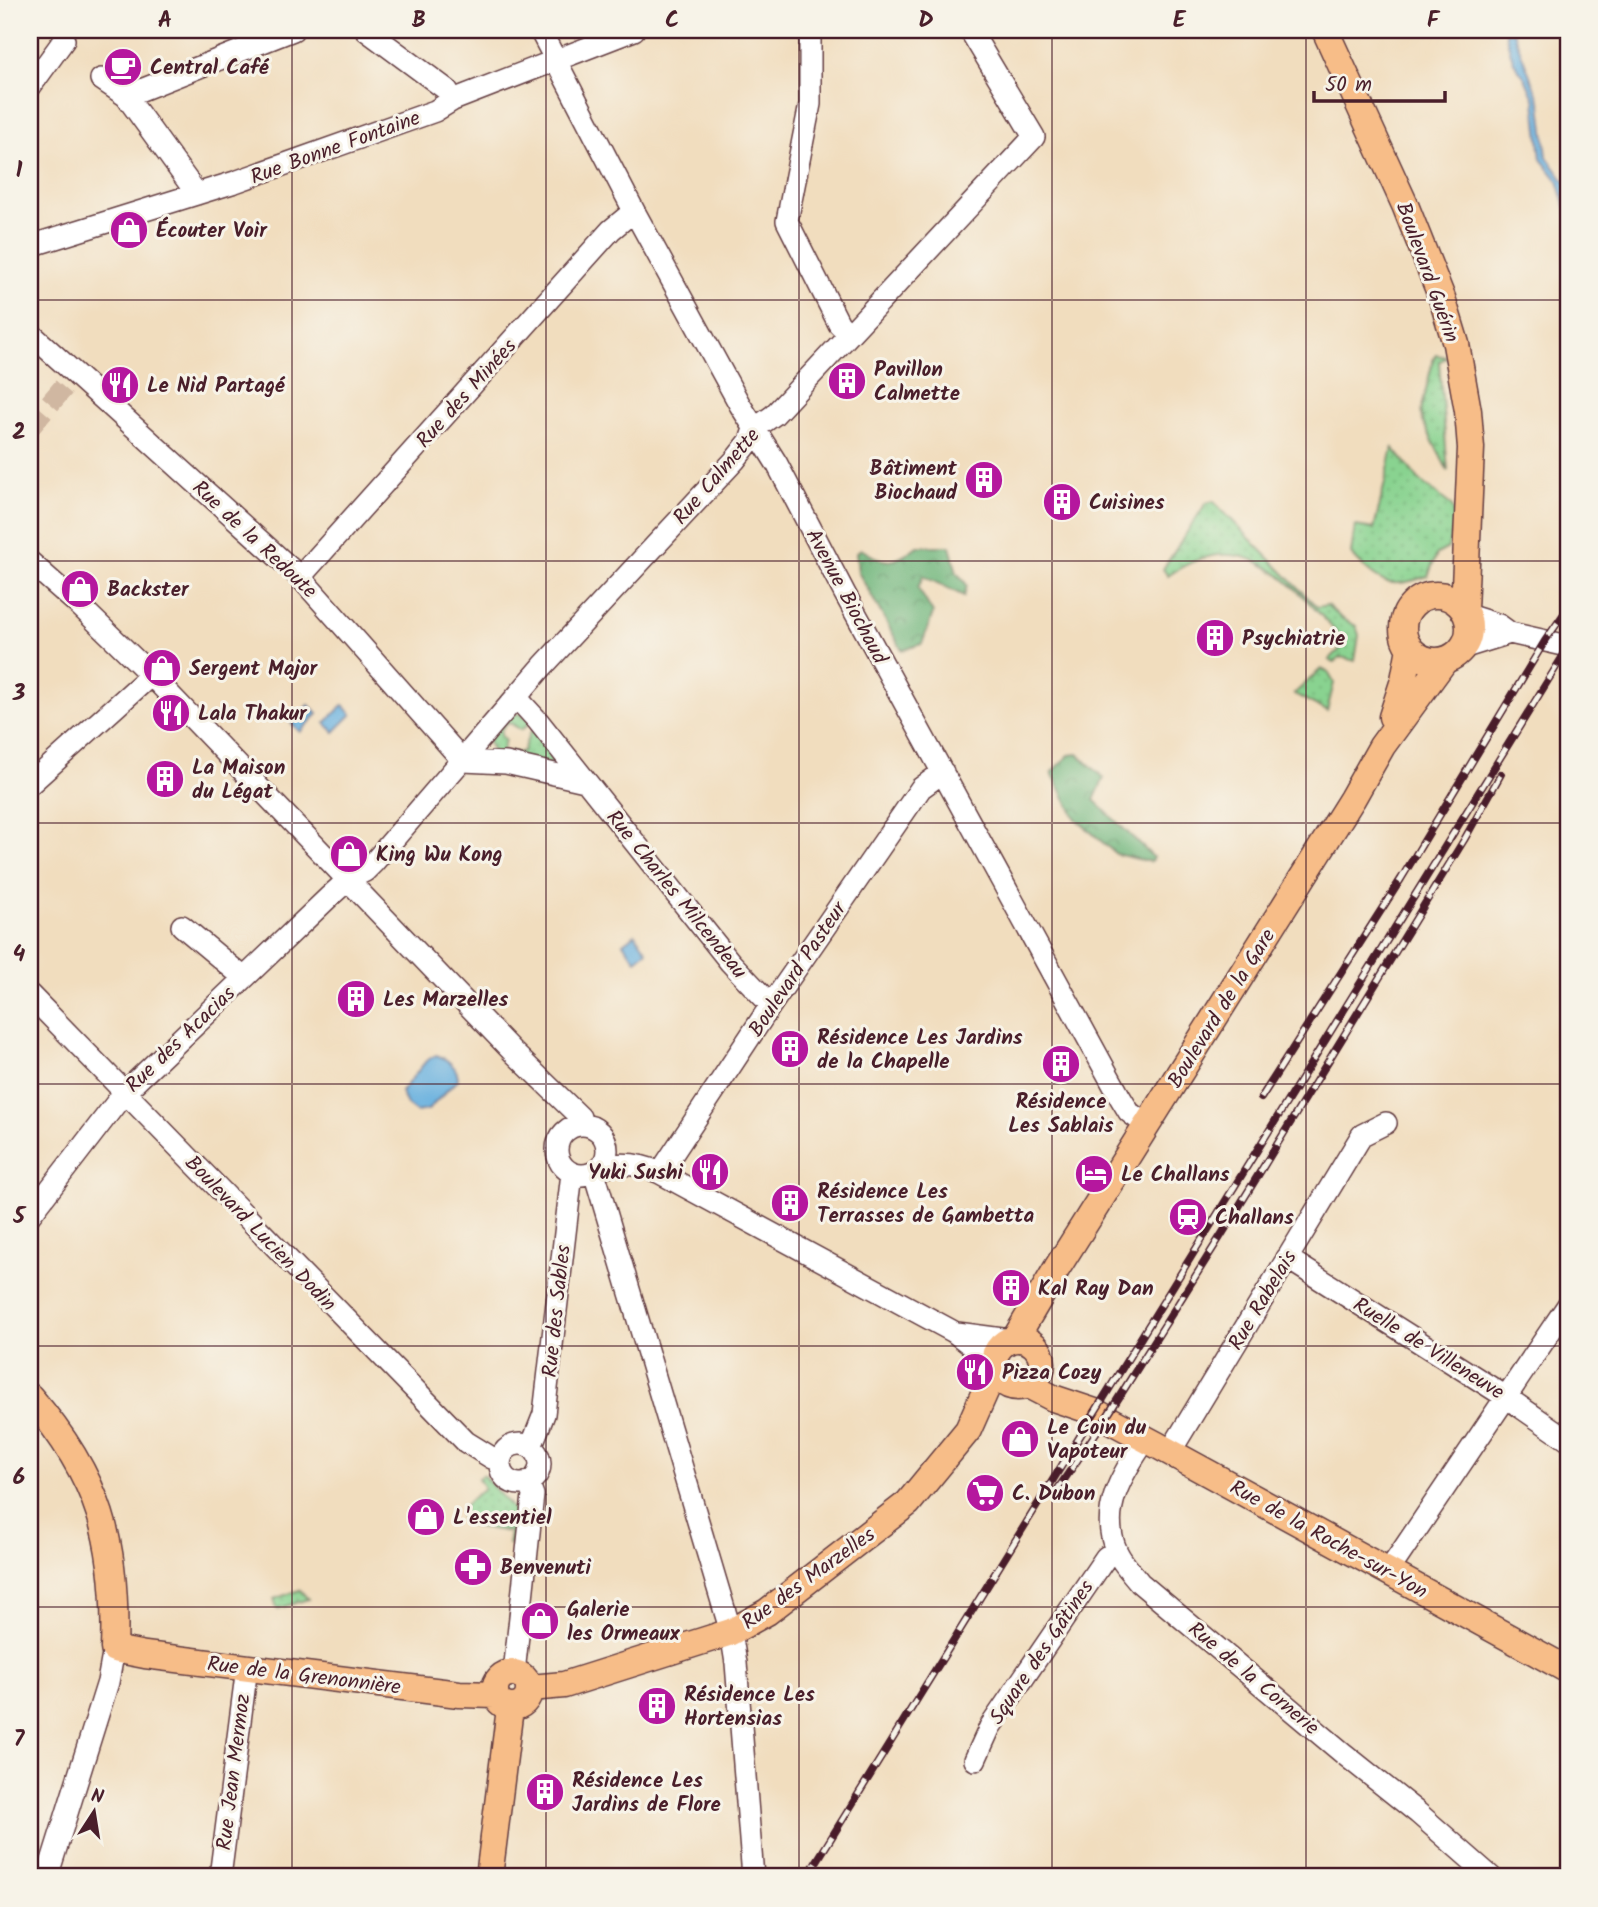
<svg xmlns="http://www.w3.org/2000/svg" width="1598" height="1907" font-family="Kalam,sans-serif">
<defs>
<pattern id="grass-dots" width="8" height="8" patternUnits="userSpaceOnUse" patternTransform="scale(1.75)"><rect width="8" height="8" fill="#89d390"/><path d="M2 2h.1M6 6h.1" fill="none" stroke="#78b57c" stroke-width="1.8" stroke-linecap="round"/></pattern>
<pattern id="forest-crowns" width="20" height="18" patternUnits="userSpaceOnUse" patternTransform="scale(1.75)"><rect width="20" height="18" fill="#6eb57a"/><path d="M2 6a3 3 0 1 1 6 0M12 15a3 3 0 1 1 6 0" fill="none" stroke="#5c9364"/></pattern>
</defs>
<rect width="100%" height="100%" fill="#f7f3e8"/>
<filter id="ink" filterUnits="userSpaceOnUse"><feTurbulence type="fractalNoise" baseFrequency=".0143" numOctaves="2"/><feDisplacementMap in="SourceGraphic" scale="14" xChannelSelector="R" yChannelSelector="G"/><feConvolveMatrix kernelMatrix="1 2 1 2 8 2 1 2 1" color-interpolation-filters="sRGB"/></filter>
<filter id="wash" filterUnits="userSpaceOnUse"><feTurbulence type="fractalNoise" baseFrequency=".00686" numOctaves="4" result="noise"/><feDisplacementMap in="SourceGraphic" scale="28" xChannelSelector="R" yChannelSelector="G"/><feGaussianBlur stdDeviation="1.57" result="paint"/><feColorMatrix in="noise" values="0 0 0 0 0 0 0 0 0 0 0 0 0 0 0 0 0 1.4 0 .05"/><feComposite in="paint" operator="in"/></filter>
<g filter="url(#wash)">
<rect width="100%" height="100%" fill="#f1ddbe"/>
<path fill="url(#grass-dots)" stroke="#6a795e" stroke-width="2" d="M1436,355l11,2 -8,5 9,109 -25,-49 -2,-10 12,-52z
M1393,448l26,32 32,25 4,10 -7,33 -11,6 -9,22c-42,14 -48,8 -77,-22l4,-28 19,3z
M1213,501l104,106 10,-2 14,13 15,8 3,9 -4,26 -14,-4 -7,6 -5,-3 17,-17c-51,-55 -98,-124 -178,-67l-5,-7 43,-66z
M1321,669l7,3 6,11 -7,28 -33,-17z
M516,714h6l9,8 -10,8 -11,-7 -5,2 -4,5v6l4,3 -4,17 -7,-2 -6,-12c6,-12 15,-24 28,-28z
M536,729l19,28 -2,5 -5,4 -39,-8 1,-7 8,2 5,-2 7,-19z
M483,1475l33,38 -4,31h-4l2,-12 -38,-6 -11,-6c-2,-14 13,-23 23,-32l-6,-10z
M300,1590l8,9 -31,10 -3,-10z"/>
<path fill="url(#forest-crowns)" stroke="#5c6a52" stroke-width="2" d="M917,546h33l7,27 10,12 -3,11 -41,-20 -5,12 15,25 -11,31 -20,6 -44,-78 -2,-19 5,-4c26,16 32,16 56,-3z
M1078,754l26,24 -10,22 59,57 -2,5 -35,-8 -40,-35 -24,-46 17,-18z"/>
<path fill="#67b0df" stroke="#586885" stroke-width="2" d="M1505,32h8l28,72 6,53 19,26 2,9v23l-10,-34 -17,-22 -6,-58 -10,-23 -12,-17z
M309,705l9,9 -18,18 -9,-9z
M343,705l9,9 -18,18 -9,-9z
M635,934l12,17 -11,9 -13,-17z
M436,1055c10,3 22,12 22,24l-30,31 -12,2 -9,-7 -6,-13 25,-31z"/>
</g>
<g filter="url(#ink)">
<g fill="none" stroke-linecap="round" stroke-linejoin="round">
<path stroke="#d0b7a1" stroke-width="21" stroke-dasharray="21 10" stroke-linecap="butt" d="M30,427l45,-53"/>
<g stroke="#633c41" stroke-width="24">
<path id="minor" d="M366,30l81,60 6,10
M540,30l94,181 106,194 37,59 68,130 275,503 9,15 17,13
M810,30v74l-23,117 52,103 10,10
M101,79l25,17 71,98
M30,87l34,-47
M126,96l167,-66
M30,246l205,-64 200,-71 18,-11 181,-70
M30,333l270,244 163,184
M30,562l51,45 70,68 362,377 67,65 2,8
M300,577l311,-347 23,-19
M1467,615l32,10 11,8 58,13
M1462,648l48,-15
M516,697l22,24 192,241 41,43
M463,761l43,2 79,18
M30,784l121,-109
M182,926l61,51
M30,995l436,447 26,16 8,2
M557 1150a25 25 0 1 1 50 0a25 25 0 1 1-50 0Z
M601,1167c20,-5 40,-3 59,6l294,159 40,31
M594,1172l137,460 5,31 17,214
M660,1173l111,-168 150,-217 22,-16
M30,1215l94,-122 205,-196 20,-18 16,-8 9,-9 169,-196 192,-206 15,-19 4,-12 20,-14 260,-278 -64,-107
M1287,1258l219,139 62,43
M957,1333l53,7
M1146,1439c-23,33 -48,72 -29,113 5,11 15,21 23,31l204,171 74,59 73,64
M500 1464a20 20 0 1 1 40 0a20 20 0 1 1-40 0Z
M531,1447l13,-33 28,-241
M1170,1452l192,-317 24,-12
M1388,1572l180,-267
M514,1673l19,-178 -5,-13
M975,1760l15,-33 116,-170 10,-7
M47,1877l61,-195 6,-33
M220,1877l27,-210"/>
</g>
<g stroke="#633c41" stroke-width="29">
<path id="major" d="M1325,30l80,175 37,93 14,46 12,67 3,37 -7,162
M1403 628a33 33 0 1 1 66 0a33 33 0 1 1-66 0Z
M1392,717l12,-37 6,-32
M994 1363a24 24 0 1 1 48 0a24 24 0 1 1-48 0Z
M1015,1339l42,-71 295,-469 30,-53 63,-86
M1028,1385l25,13 42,14 60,32 413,226
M30,1397c70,80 88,147 84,252l31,6 314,39 36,1
M495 1690a17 17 0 1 1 34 0a17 17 0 1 1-34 0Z
M530,1688l34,-3 167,-53 36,-20 141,-109 60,-73 27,-61
M489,1877l21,-169"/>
</g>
<use href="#minor" stroke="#fff" stroke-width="21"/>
<use href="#major" stroke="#f7bd88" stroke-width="26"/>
<g stroke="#4a1f2b" stroke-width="8">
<path id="rail" d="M1261,1098l140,-219 144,-238 23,-33
M1053,1496l53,-78 116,-184 242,-394 37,-66
M807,1877l761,-1229"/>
</g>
<use href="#rail" stroke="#f7f3e8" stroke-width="5" stroke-dasharray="16" stroke-linecap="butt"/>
</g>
</g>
<path fill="none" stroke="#4a1f2b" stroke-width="2" stroke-opacity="0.55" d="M292,30v1847M546,30v1847M799,30v1847M1052,30v1847M1306,30v1847M30,300h1538M30,561h1538M30,823h1538M30,1084h1538M30,1346h1538M30,1607h1538"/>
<defs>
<g id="cafe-disc" transform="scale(2.0125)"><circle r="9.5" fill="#b5179e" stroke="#f7f3e8"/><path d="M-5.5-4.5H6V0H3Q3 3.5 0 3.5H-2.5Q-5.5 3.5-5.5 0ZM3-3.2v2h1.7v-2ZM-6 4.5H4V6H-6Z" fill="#fff"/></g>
<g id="shop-disc" transform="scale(2.0125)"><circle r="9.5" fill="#b5179e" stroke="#f7f3e8"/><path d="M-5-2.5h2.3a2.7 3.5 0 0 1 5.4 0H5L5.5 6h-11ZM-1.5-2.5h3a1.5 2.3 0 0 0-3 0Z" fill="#fff"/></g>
<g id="building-disc" transform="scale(2.0125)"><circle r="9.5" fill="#b5179e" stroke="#f7f3e8"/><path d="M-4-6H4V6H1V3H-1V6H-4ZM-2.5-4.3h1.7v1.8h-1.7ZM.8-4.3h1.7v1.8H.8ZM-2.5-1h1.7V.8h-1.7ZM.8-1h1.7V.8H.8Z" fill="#fff"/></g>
<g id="restaurant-disc" transform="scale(2.0125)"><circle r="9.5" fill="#b5179e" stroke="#f7f3e8"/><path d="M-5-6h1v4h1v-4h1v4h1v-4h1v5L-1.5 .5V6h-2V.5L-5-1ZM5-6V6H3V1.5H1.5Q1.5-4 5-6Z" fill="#fff"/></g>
<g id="hotel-disc" transform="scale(2.0125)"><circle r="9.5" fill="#b5179e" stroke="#f7f3e8"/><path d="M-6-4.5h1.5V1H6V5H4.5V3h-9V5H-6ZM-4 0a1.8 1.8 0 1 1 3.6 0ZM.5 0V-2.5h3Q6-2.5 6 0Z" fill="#fff"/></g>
<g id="station-disc" transform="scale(2.0125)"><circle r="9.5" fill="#b5179e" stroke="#f7f3e8"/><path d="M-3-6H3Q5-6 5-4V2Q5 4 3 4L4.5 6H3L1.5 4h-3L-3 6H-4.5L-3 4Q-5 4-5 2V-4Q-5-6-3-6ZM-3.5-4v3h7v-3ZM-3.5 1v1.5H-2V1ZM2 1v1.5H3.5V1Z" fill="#fff"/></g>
<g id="supermarket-disc" transform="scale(2.0125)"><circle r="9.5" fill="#b5179e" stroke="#f7f3e8"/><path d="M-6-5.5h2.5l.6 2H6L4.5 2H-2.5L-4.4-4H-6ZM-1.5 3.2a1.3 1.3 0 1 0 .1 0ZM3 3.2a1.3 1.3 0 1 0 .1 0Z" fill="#fff"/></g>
<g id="pharmacy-disc" transform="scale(2.0125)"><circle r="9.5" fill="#b5179e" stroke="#f7f3e8"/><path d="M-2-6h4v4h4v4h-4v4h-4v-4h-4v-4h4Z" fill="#fff"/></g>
</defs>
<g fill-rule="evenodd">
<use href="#cafe-disc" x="123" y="67"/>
<use href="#shop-disc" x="129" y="230"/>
<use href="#building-disc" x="847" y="381"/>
<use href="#restaurant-disc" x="120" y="385"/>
<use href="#building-disc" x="984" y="480"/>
<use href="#building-disc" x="1062" y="502"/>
<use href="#shop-disc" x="80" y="589"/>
<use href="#building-disc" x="1215" y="638"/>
<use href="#shop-disc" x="162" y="668"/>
<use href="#restaurant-disc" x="171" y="713"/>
<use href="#building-disc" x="165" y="779"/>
<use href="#shop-disc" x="349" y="854"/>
<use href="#building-disc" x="356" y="999"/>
<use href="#building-disc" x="790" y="1049"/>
<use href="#building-disc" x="1061" y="1064"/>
<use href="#restaurant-disc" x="710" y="1172"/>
<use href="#hotel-disc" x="1094" y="1174"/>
<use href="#building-disc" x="790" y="1203"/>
<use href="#station-disc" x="1188" y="1217"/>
<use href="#building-disc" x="1011" y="1288"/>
<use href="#restaurant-disc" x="975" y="1372"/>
<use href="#shop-disc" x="1020" y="1439"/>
<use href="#supermarket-disc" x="985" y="1493"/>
<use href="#shop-disc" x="426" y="1517"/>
<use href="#pharmacy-disc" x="473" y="1567"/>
<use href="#shop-disc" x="540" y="1621"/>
<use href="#building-disc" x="657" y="1706"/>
<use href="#building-disc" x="545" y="1792"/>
</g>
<g text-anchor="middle" stroke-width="6" stroke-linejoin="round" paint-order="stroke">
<g font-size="21" font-weight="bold" fill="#4a1f2b" stroke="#f7f3e8" text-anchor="start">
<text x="150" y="74">Central Café</text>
<text x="156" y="237">Écouter Voir</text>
<text x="874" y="376">Pavillon<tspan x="874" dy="24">Calmette</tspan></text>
<text x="147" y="392">Le Nid Partagé</text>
<text x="957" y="475" text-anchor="end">Bâtiment<tspan x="957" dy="24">Biochaud</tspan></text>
<text x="1089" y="509">Cuisines</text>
<text x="107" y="596">Backster</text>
<text x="1242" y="645">Psychiatrie</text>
<text x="189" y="675">Sergent Major</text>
<text x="198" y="720">Lala Thakur</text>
<text x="192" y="774">La Maison<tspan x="192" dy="24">du Légat</tspan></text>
<text x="376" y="861">King Wu Kong</text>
<text x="383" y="1006">Les Marzelles</text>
<text x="817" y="1044">Résidence Les Jardins<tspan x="817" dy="24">de la Chapelle</tspan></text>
<text x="1061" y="1108" text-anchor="middle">Résidence<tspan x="1061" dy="24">Les Sablais</tspan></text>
<text x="683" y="1179" text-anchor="end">Yuki Sushi</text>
<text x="1121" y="1181">Le Challans</text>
<text x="817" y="1198">Résidence Les<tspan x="817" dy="24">Terrasses de Gambetta</tspan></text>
<text x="1215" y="1224">Challans</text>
<text x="1038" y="1295">Kal Ray Dan</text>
<text x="1002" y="1379">Pizza Cozy</text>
<text x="1047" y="1434">Le Coin du<tspan x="1047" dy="24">Vapoteur</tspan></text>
<text x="1012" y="1500">C. Dubon</text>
<text x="453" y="1524">L'essentiel</text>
<text x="500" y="1574">Benvenuti</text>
<text x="567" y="1616">Galerie<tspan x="567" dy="24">les Ormeaux</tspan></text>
<text x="684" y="1701">Résidence Les<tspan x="684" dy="24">Hortensias</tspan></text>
<text x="572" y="1787">Résidence Les<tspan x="572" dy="24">Jardins de Flore</tspan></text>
</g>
<g font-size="21" fill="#4a1f2b" stroke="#f7f3e8">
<text transform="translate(335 147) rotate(-20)" y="7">Rue Bonne Fontaine</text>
<text transform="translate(1428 272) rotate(70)" y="7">Boulevard Guérin</text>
<text transform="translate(466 393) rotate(-48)" y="7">Rue des Minées</text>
<text transform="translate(716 476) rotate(-49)" y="7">Rue Calmette</text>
<text transform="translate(255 539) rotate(43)" y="7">Rue de la Redoute</text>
<text transform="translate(847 596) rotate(62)" y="7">Avenue Biochaud</text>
<text transform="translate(677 894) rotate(51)" y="7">Rue Charles Milcendeau</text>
<text transform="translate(797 969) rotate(-56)" y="7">Boulevard Pasteur</text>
<text transform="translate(1221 1008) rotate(-58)" y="7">Boulevard de la Gare</text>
<text transform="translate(180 1039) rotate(-44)" y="7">Rue des Acacias</text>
<text transform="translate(261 1233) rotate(46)" y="7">Boulevard Lucien Dodin</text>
<text transform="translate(1262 1300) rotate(-59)" y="7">Rue Rabelais</text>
<text transform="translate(556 1311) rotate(-84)" y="7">Rue des Sables</text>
<text transform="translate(1429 1348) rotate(32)" y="7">Ruelle de Villeneuve</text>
<text transform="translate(1329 1539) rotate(29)" y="7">Rue de la Roche-sur-Yon</text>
<text transform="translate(808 1578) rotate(-36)" y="7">Rue des Marzelles</text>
<text transform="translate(1041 1652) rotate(-56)" y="7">Square des Gâtines</text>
<text transform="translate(304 1675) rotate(7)" y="7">Rue de la Grenonnière</text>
<text transform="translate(1254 1678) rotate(40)" y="7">Rue de la Cornerie</text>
<text transform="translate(233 1772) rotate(-83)" y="7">Rue Jean Mermoz</text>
</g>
</g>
<rect width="1598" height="1907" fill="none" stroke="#f7f3e8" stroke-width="77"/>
<g transform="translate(94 1812) rotate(12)" stroke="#f7f3e8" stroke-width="5" paint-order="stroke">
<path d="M0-5L12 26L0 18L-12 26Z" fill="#4a1f2b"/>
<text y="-10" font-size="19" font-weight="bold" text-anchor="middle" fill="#4a1f2b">N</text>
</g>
<path d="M1314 91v10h131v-10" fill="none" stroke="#4a1f2b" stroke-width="3.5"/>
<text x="1325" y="91" font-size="21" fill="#4a1f2b" stroke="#f7f3e8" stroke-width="5" paint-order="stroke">50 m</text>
<rect x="38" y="38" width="1522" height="1830" fill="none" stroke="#4a1f2b" stroke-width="2.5"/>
<g font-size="23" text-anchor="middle" font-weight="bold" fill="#4a1f2b">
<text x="165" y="27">A</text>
<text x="419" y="27">B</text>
<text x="672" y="27">C</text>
<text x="926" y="27">D</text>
<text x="1179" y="27">E</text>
<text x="1433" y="27">F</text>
<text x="19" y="177">1</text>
<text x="19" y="439">2</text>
<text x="19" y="700">3</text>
<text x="19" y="961">4</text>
<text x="19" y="1223">5</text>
<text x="19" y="1484">6</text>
<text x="19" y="1746">7</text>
</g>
</svg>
